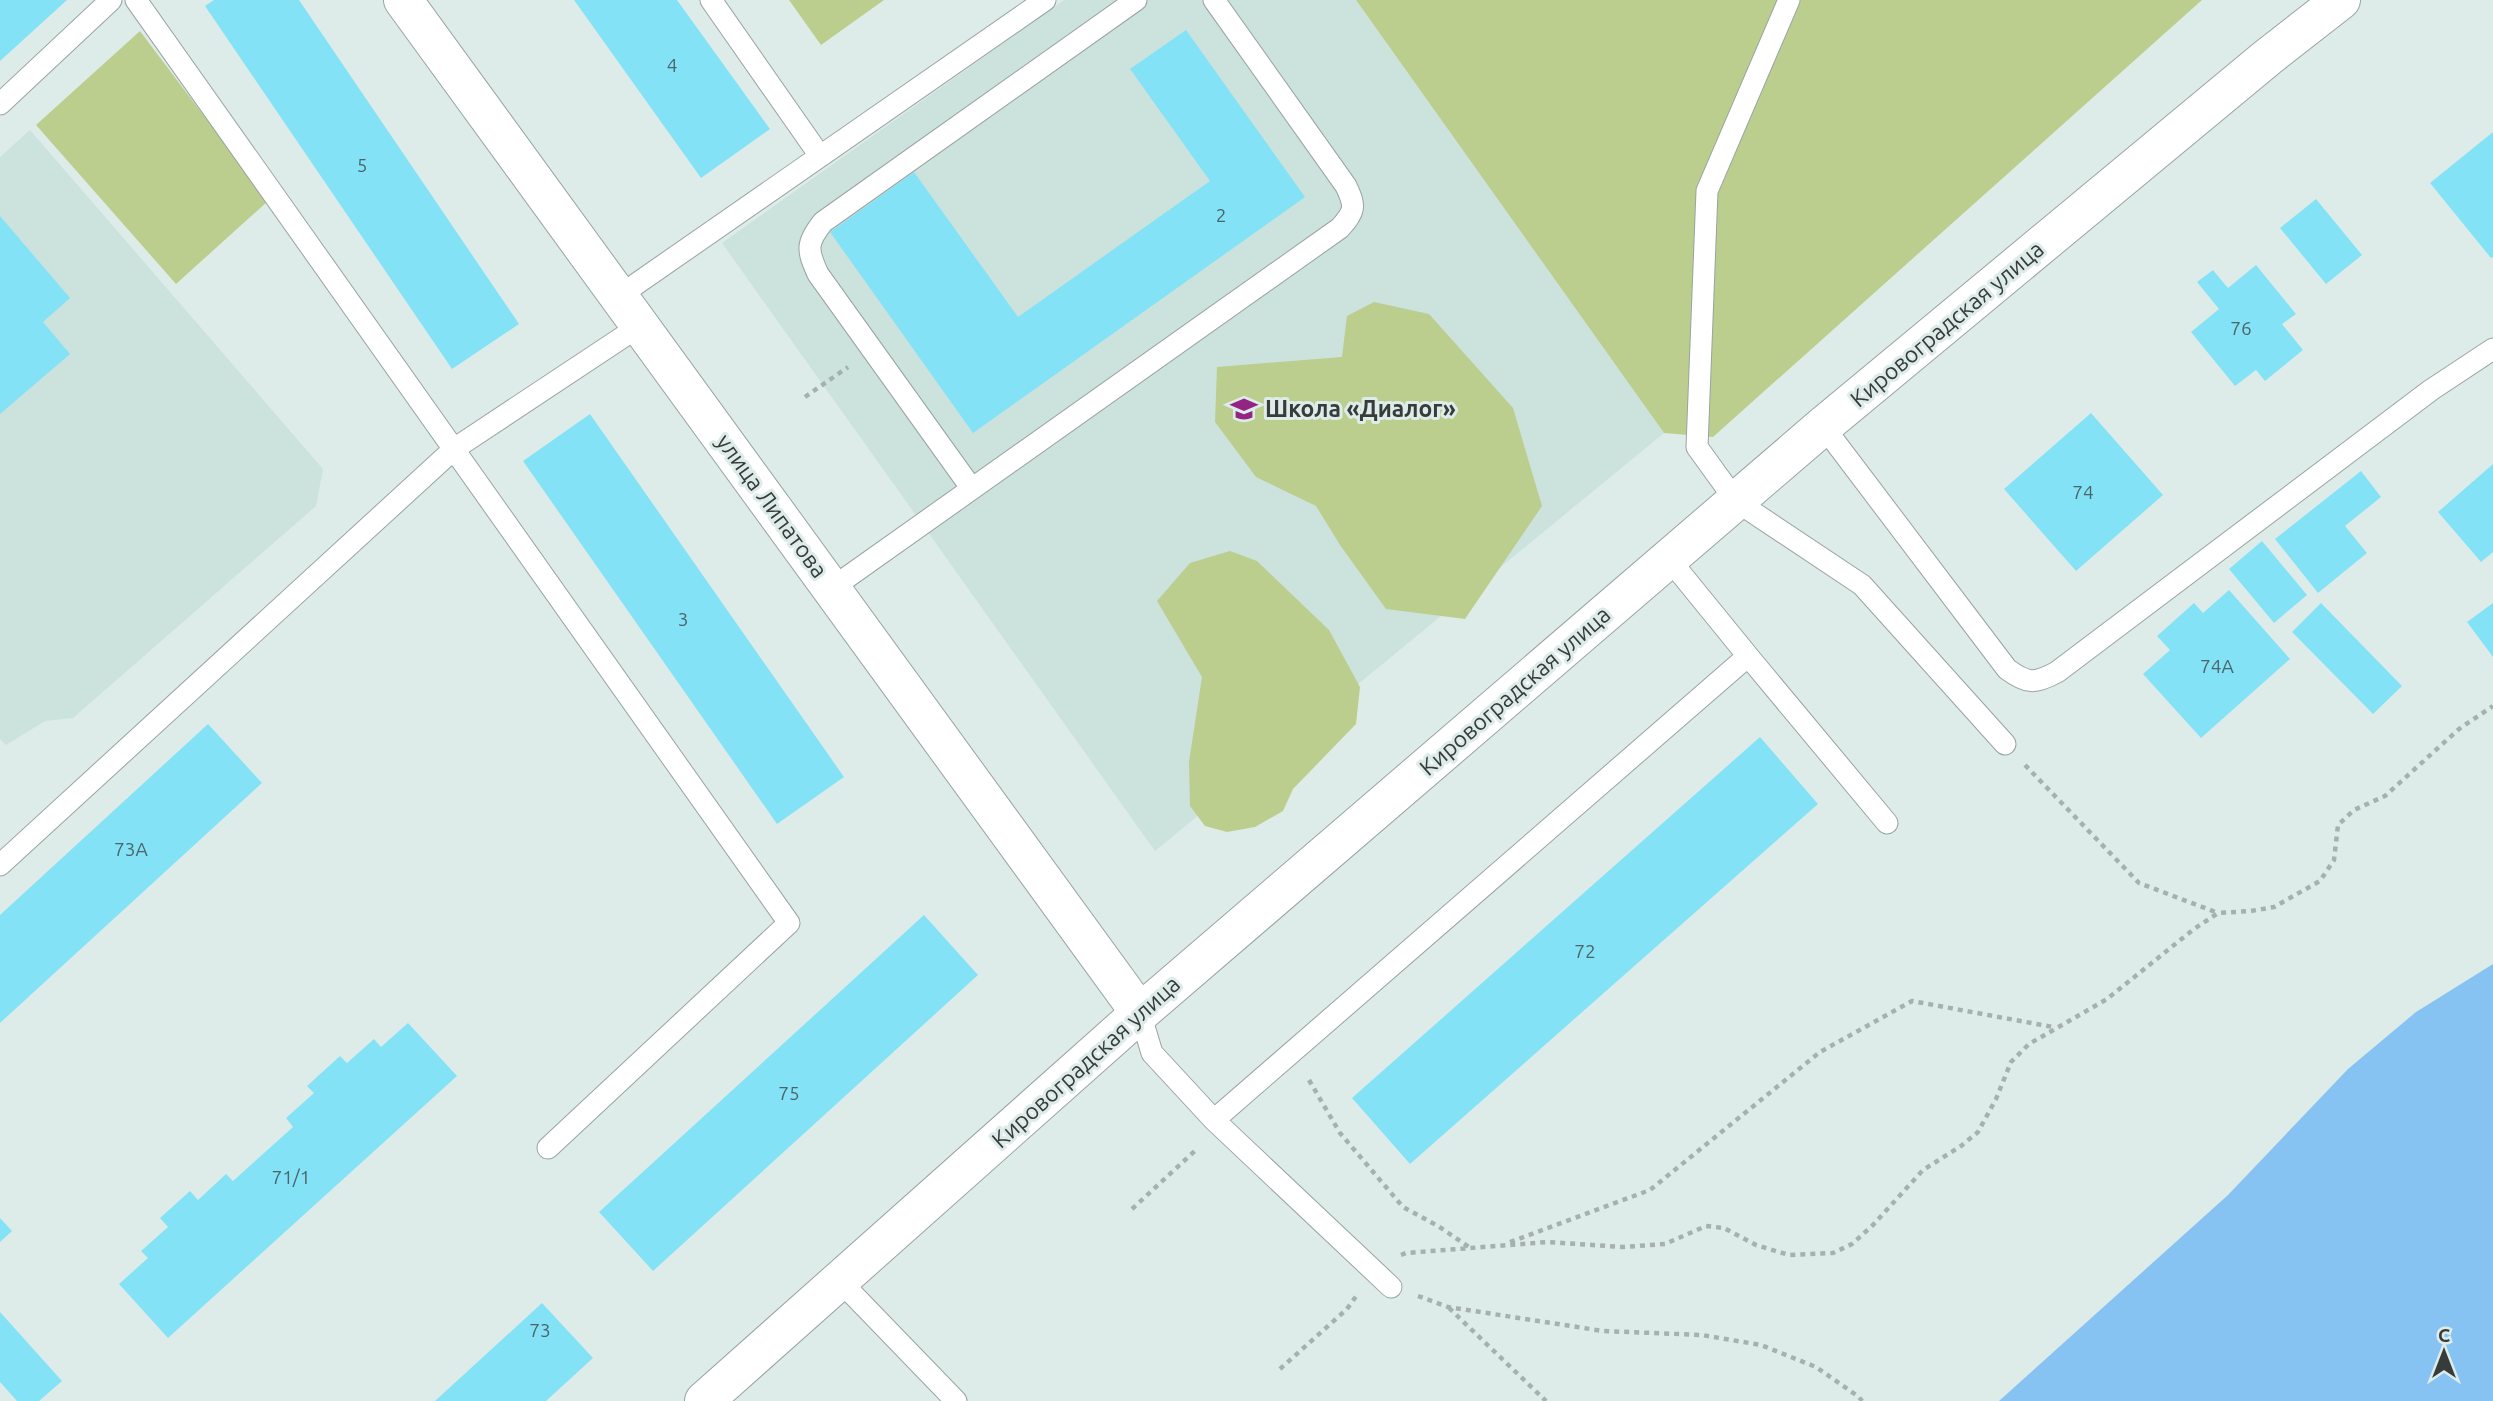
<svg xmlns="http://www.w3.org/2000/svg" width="2493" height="1401" font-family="Ubuntu,sans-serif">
<rect width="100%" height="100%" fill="#deece9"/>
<path fill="#cbe2dd" d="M1064,0h292l308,433 -509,418 -433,-608z
M30,130l293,339 -7,37 -243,212 -28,3 -39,24 -6,-6v-582z"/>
<path fill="#bbce8e" d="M789,0h95l-63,45z
M1356,0h846l-489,437 -49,-4z
M140,31l128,170 -92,83 -140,-159z
M1374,302l55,12 84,94 29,98 -77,113 -79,-10 -46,-64 -24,-39 -60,-29 -41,-55 2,-55 125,-10 5,-41z
M1230,551l27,10 72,69 31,57 -4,37 -63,65 -10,22 -28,16 -28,5 -22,-6 -15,-20 -1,-44 13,-85 -45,-76 33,-38z"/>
<path fill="#86c3f3" d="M2493,964v437h-494l229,-206 120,-126 68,-57z"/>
<path fill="#84e2f6" d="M0,0h67l-67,61z
M214,0h85l220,324 -67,45 -247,-363z
M574,0h103l93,129 -69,49z
M1186,30l119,167 -332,236 -143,-201 84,-60 104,145 192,-136 -80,-112z
M2493,132v125l-2,1 -61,-75z
M2316,199l46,56 -36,29 -46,-56z
M0,216l70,82 -27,24 27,32 -70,60z
M2256,265l40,49 -14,10 21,26 -38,31 -9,-11 -21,16 -44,-54 28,-23 -22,-27 16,-12 15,18z
M2091,413l72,82 -87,76 -72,-82z
M590,414l254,363 -67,47 -254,-363z
M2493,464v88l-12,10 -43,-50z
M2361,471l20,26 -36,29 22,27 -49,40 -43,-54z
M2262,541l45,54 -33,28 -45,-54z
M2229,590l61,69 -89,79 -58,-64 27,-24 -13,-14 37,-33 9,10z
M2321,603l81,83 -29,28 -81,-82z
M2493,603v54l-26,-35z
M208,724l54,59 -262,240v-108z
M1760,737l58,67 -408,360 -58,-66z
M924,915l54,60 -325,296 -54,-59z
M408,1023l49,53 -289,262 -49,-54 29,-26 -7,-7 27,-24 -8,-9 30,-27 8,9 28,-26 7,7 60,-54 -7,-9 28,-25 -7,-7 33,-30 7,7 27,-24 7,8z
M0,1218l12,13 -12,11z
M542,1303l51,55 -47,43h-111z
M0,1312l62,69 -23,20h-22l-17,-19z"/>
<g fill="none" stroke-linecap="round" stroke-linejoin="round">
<g stroke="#98a4a2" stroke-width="23">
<path id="lane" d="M136,0l653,923 -241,225
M711,0l109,156
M1789,0l-82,191 -10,256 39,54 126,84 143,159
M0,104l111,-104
M619,296l426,-296
M1823,426l184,243c20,15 28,15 50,3l374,-282 62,-41
M972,489l-154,-215c-11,-24 -12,-31 5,-52l313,-222
M832,588l508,-360c15,-17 16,-21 6,-42l-132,-186
M1748,656l139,167
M0,865l454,-416 187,-124
M1140,1013l12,40 62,67 177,167
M1214,1120l534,-464 -79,-97
M840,1281l116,120"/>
</g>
<g stroke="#98a4a2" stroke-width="40">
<path id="secondary" d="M403,0l737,1013
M704,1401l436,-388 683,-587 445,-369 73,-57"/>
</g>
<path stroke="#a6b1af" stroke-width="4.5" stroke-dasharray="5 5" stroke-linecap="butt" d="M805,397l43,-30
M2025,765l114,118 79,30
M1309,1080l31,53 63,74 35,19 31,21
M1132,1209l66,-61
M1510,1242l140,-52 170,-138 92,-51 141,26
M1401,1255l5,-2 142,-11 75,5 42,-3 41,-18 18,2 32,17 33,10 44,-2 19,-9 21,-19 50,-55 38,-24 17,-14 18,-33 15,-37 18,-18 78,-45 87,-70 24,-16 33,-2 23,-4 46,-26 14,-21 4,-35 16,-15 31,-14 74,-67 34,-23
M1418,1296l30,11 155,24 99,4 59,10 55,22 43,30 3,4
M1449,1308l97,93
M1280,1369l67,-60 10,-14"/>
<use href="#lane" stroke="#fff" stroke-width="21"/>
<use href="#secondary" stroke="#fff" stroke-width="38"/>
</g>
<defs>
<g id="school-bare" transform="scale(2.1)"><path d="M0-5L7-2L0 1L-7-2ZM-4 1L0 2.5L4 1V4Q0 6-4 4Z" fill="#942484" stroke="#deece9" stroke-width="2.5" paint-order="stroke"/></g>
</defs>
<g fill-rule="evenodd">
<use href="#school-bare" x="1244" y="409"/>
</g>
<g text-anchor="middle" stroke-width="6" stroke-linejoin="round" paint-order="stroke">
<g font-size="19" fill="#4a666a">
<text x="672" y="72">4</text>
<text x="362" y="172">5</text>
<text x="1221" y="222">2</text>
<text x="2241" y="335">76</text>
<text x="2083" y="499">74</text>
<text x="683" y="626">3</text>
<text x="2217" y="673">74А</text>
<text x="131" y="856">73А</text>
<text x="1585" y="958">72</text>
<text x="789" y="1100">75</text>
<text x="291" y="1184">71/1</text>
<text x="540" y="1337">73</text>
</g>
<g font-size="23" fill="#373c3b" stroke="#deece9">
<text transform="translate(1947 324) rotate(-40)" y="8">Кировоградская улица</text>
<text transform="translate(772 506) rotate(54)" y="8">улица Липатова</text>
<text transform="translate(1515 691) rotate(-41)" y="8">Кировоградская улица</text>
<text transform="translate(1086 1062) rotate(-42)" y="8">Кировоградская улица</text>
</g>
<g font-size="23" font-weight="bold" fill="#373c3b" stroke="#deece9" text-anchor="start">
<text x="1265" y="417">Школа «Диалог»</text>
</g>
</g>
<g transform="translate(2444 1352)" stroke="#deece9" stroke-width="5" paint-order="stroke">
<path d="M0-5L12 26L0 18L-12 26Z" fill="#373c3b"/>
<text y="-10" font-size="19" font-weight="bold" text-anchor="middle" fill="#373c3b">С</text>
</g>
</svg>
